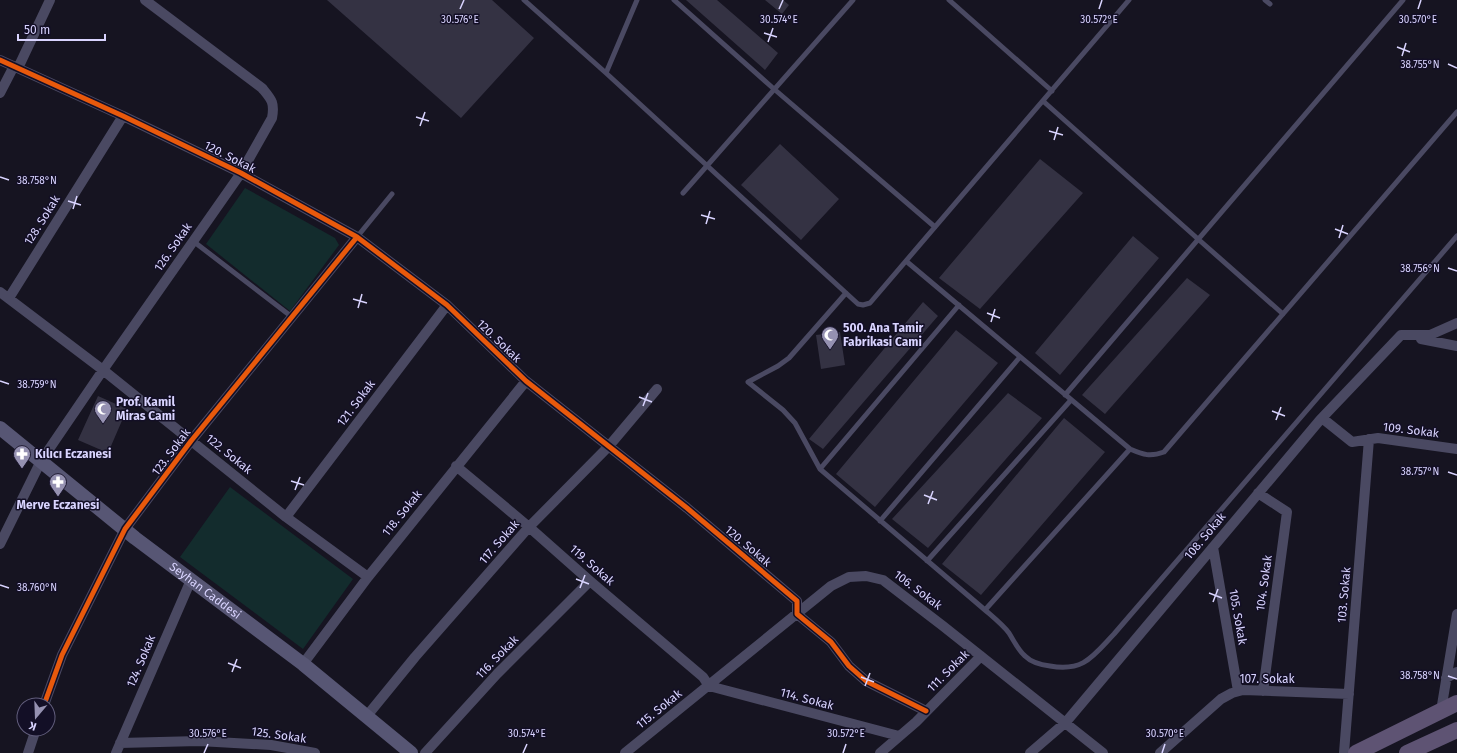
<svg xmlns="http://www.w3.org/2000/svg" width="1457" height="753" font-family="'Fira Sans',sans-serif">
<rect width="100%" height="100%" fill="#161421"/>
<path fill="#132c2d" d="M245,188l90,50 4,7 -49,66 -84,-67z
M230,487l123,92 -50,70 -123,-92z"/>
<path fill="#343243" d="M327,0h165l42,38 -73,80z
M686,0h31l61,53 -13,17z
M765,0h18l6,5 -7,9z
M780,144l59,55 -38,41 -60,-55z
M1040,159l43,34 -103,116 -41,-31z
M1133,236l26,22 -99,117 -25,-22z
M1187,278l23,17 -105,119 -23,-19z
M923,302l15,14 -115,133 -14,-10z
M956,330l42,33 -123,144 -39,-33z
M840,332l5,33 -24,4 -5,-34z
M1008,393l34,25 -114,130 -36,-29z
M98,396l29,13 -19,44 -30,-13z
M1064,418l41,34 -124,143 -39,-31z"/>
<g fill="none" stroke-linecap="round" stroke-linejoin="round">
<path stroke="#4a4962" stroke-width="5" d="M524,0l82,73
M637,0l-31,73 252,231 5,1 7,-2 259,-303
M674,0l100,89 161,138
M949,0l103,91
M1265,0l5,4
M1043,101l155,138 85,75
M683,193l170,-193
M357,237l35,-43
M193,241l99,76
M846,293l-57,65 -11,8 -30,16 35,28 12,13 25,46 165,141 145,-161 -224,-188
M1065,395l338,-395
M1130,449c14,6 20,8 34,3l293,-340
M820,469l139,-164
M880,521l140,-164
M927,561l144,-161
M985,610c8,7 18,15 24,23 5,8 9,17 16,23 6,6 17,9 25,10 34,6 43,-10 64,-32l343,-398"/>
<path stroke="#4a4962" stroke-width="10" d="M0,60l123,56 118,57 116,64 90,68 79,76 161,127 110,93v13l34,28 18,24 17,15 60,30
M18,68l32,-68
M0,93l14,-27
M0,292l103,78 183,147 82,60
M9,298l114,-182
M1401,335h29l27,-12
M1421,339l36,7
M1322,418l30,24 26,-4 79,11
M456,466l73,61 61,54 113,96 6,9
M1258,493l29,19 -24,179
M286,517l161,-212
M0,544l41,-83 62,-91 138,-197 31,-55c3,-16 -1,-19 -10,-30l-117,-88
M1213,547l25,144
M303,664l65,-87 158,-196
M1446,678l11,-6
M709,686l190,50
M44,705l18,-50 63,-126 66,-88 166,-204
M1441,711l16,-97
M366,717l49,-60 114,-130 80,-81 48,-57
M120,743l79,-2 72,4 44,8
M28,753l8,-24
M116,753l75,-173
M425,753l72,-79 93,-93
M625,753l206,-167 18,-9 17,-1 17,4 60,46 160,127
M880,753l36,-31 65,-66
M1030,753l36,-31 254,-302 81,-85
M1160,753l61,-54 11,-6 11,-3 106,4
M1344,753l25,-314"/>
<path stroke="#575674" stroke-width="14" id="s1" d="M0,428l135,110 168,126 108,89"/>
<path stroke="#5e5373" stroke-width="16" d="M1356,753l101,-50
M1407,753l50,-23"/>
<g stroke="#130f26" stroke-width="8">
<path id="cycleway" d="M0,60l123,56 118,57 116,64 90,68 79,76 161,127 110,93v13l34,28 18,24 17,15 60,30
M44,705l18,-50 63,-126 66,-88 166,-204"/>
</g>
<use href="#cycleway" stroke="#e8590c" stroke-width="5"/>
</g>
<path fill="none" stroke="#d9d4ff" stroke-width="1.5" d="M460,9l4,-9M779,9l4,-9M1099,9l3,-9M1418,9l3,-9M764,33l13,4M768,42l5,-14M1397,47l13,5M1402,56l4,-13M1448,64l9,4M416,117l13,4M420,126l5,-14M1049,131l14,4M1054,140l4,-13M0,177l9,3M68,201l13,4M73,209l4,-13M701,215l14,4M706,224l4,-13M1335,229l13,5M1339,238l4,-13M1448,268l9,3M353,299l14,4M358,308l4,-14M987,313l13,5M991,322l4,-13M0,381l9,3M639,397l13,5M643,406l5,-13M1272,411l13,5M1276,420l5,-13M1448,472l9,3M291,481l13,4M295,490l5,-13M924,495l13,5M928,504l5,-13M576,579l13,5M0,585l9,3M580,588l5,-13M1209,593l13,5M1213,602l5,-13M228,663l13,5M232,672l5,-13M1448,676l9,3M861,677l13,5M865,686l5,-13M204,753l4,-9M523,753l4,-9M843,753l3,-9M1162,753l3,-9"/>
<defs>
<g id="mosque-pin" transform="scale(0.9)"><path d="M0 17L-7.5 6A9.5 9.5 0 1 1 7.5 6Z" fill="#9591b1" stroke="#130f26"/><path d="M3.5-4.9A6 6 0 1 0 3.5 4.9A5 5 0 1 1 3.5-4.9Z" fill="#fff"/></g>
<g id="pharmacy-pin" transform="scale(0.9)"><path d="M0 17L-7.5 6A9.5 9.5 0 1 1 7.5 6Z" fill="#9591b1" stroke="#130f26"/><path d="M-2-6h4v4h4v4h-4v4h-4v-4h-4v-4h4Z" fill="#fff"/></g>
</defs>
<g fill-rule="evenodd">
<use href="#mosque-pin" x="830" y="335"/>
<use href="#mosque-pin" x="103" y="409"/>
<use href="#pharmacy-pin" x="22" y="454"/>
<use href="#pharmacy-pin" x="58" y="482"/>
</g>
<g text-anchor="middle" stroke-width="3" stroke-linejoin="round" paint-order="stroke">
<g font-size="12" fill="#d9d4ff" stroke="#130f26">
<text transform="translate(230 157) rotate(27)" y="4">120. Sokak</text>
<text transform="translate(42 220) rotate(-58)" y="4">128. Sokak</text>
<text transform="translate(173 247) rotate(-55)" y="4">126. Sokak</text>
<text transform="translate(499 341) rotate(44)" y="4">120. Sokak</text>
<text transform="translate(356 403) rotate(-53)" y="4">121. Sokak</text>
<text transform="translate(1411 430) rotate(7)" y="4">109. Sokak</text>
<text transform="translate(171 452) rotate(-53)" y="4">123. Sokak</text>
<text transform="translate(229 454) rotate(39)" y="4">122. Sokak</text>
<text transform="translate(402 513) rotate(-51)" y="4">118. Sokak</text>
<text transform="translate(1205 536) rotate(-50)" y="4">108. Sokak</text>
<text transform="translate(499 542) rotate(-49)" y="4">117. Sokak</text>
<text transform="translate(748 546) rotate(40)" y="4">120. Sokak</text>
<text transform="translate(592 565) rotate(41)" y="4">119. Sokak</text>
<text transform="translate(1264 583) rotate(-82)" y="4">104. Sokak</text>
<text transform="translate(918 590) rotate(37)" y="4">106. Sokak</text>
<text dy="4" stroke="none"><textPath href="#s1" startOffset="262">Seyhan Caddesi</textPath></text>
<text transform="translate(1344 595) rotate(-85)" y="4">103. Sokak</text>
<text transform="translate(1238 617) rotate(80)" y="4">105. Sokak</text>
<text transform="translate(497 657) rotate(-46)" y="4">116. Sokak</text>
<text transform="translate(141 661) rotate(-67)" y="4">124. Sokak</text>
<text transform="translate(948 671) rotate(-45)" y="4">111. Sokak</text>
<text x="1267" y="683">107. Sokak</text>
<text transform="translate(807 699) rotate(15)" y="4">114. Sokak</text>
<text transform="translate(659 709) rotate(-39)" y="4">115. Sokak</text>
<text transform="translate(279 735) rotate(8)" y="4">125. Sokak</text>
</g>
<g font-size="12" font-weight="bold" fill="#d9d4ff" stroke="#130f26" text-anchor="start">
<text x="843" y="332">500. Ana Tamir<tspan x="843" dy="14">Fabrikasi Cami</tspan></text>
<text x="116" y="406">Prof. Kamil<tspan x="116" dy="14">Miras Cami</tspan></text>
<text x="35" y="458">Kılıcı Eczanesi</text>
<text x="58" y="509" text-anchor="middle">Merve Eczanesi</text>
</g>
</g>
<g font-size="10" text-anchor="middle" fill="#d9d4ff" stroke="#130f26" stroke-width="3" stroke-linejoin="round" paint-order="stroke">
<text x="1099" y="23">30.572°E</text>
<text x="460" y="23">30.576°E</text>
<text x="779" y="23">30.574°E</text>
<text x="1418" y="23">30.570°E</text>
<text x="1420" y="68">38.755°N</text>
<text x="37" y="184">38.758°N</text>
<text x="1420" y="272">38.756°N</text>
<text x="37" y="388">38.759°N</text>
<text x="1420" y="475">38.757°N</text>
<text x="37" y="591">38.760°N</text>
<text x="1420" y="679">38.758°N</text>
<text x="208" y="737">30.576°E</text>
<text x="527" y="737">30.574°E</text>
<text x="846" y="737">30.572°E</text>
<text x="1165" y="737">30.570°E</text>
</g>
<g transform="translate(36 717) rotate(199)"><circle r="19" fill="#130f26" stroke="#625e7d"/>
<path d="M0-3L7 15L0 10L-7 15Z" fill="#9591b1"/>
<text y="-6" font-size="11" font-weight="bold" text-anchor="middle" fill="#d9d4ff">K</text>
</g>
<path d="M18 34v6h87v-6" fill="none" stroke="#d9d4ff" stroke-width="2"/>
<text x="24" y="34" font-size="12" fill="#d9d4ff" stroke="#130f26" stroke-width="3" paint-order="stroke">50 m</text>
</svg>
